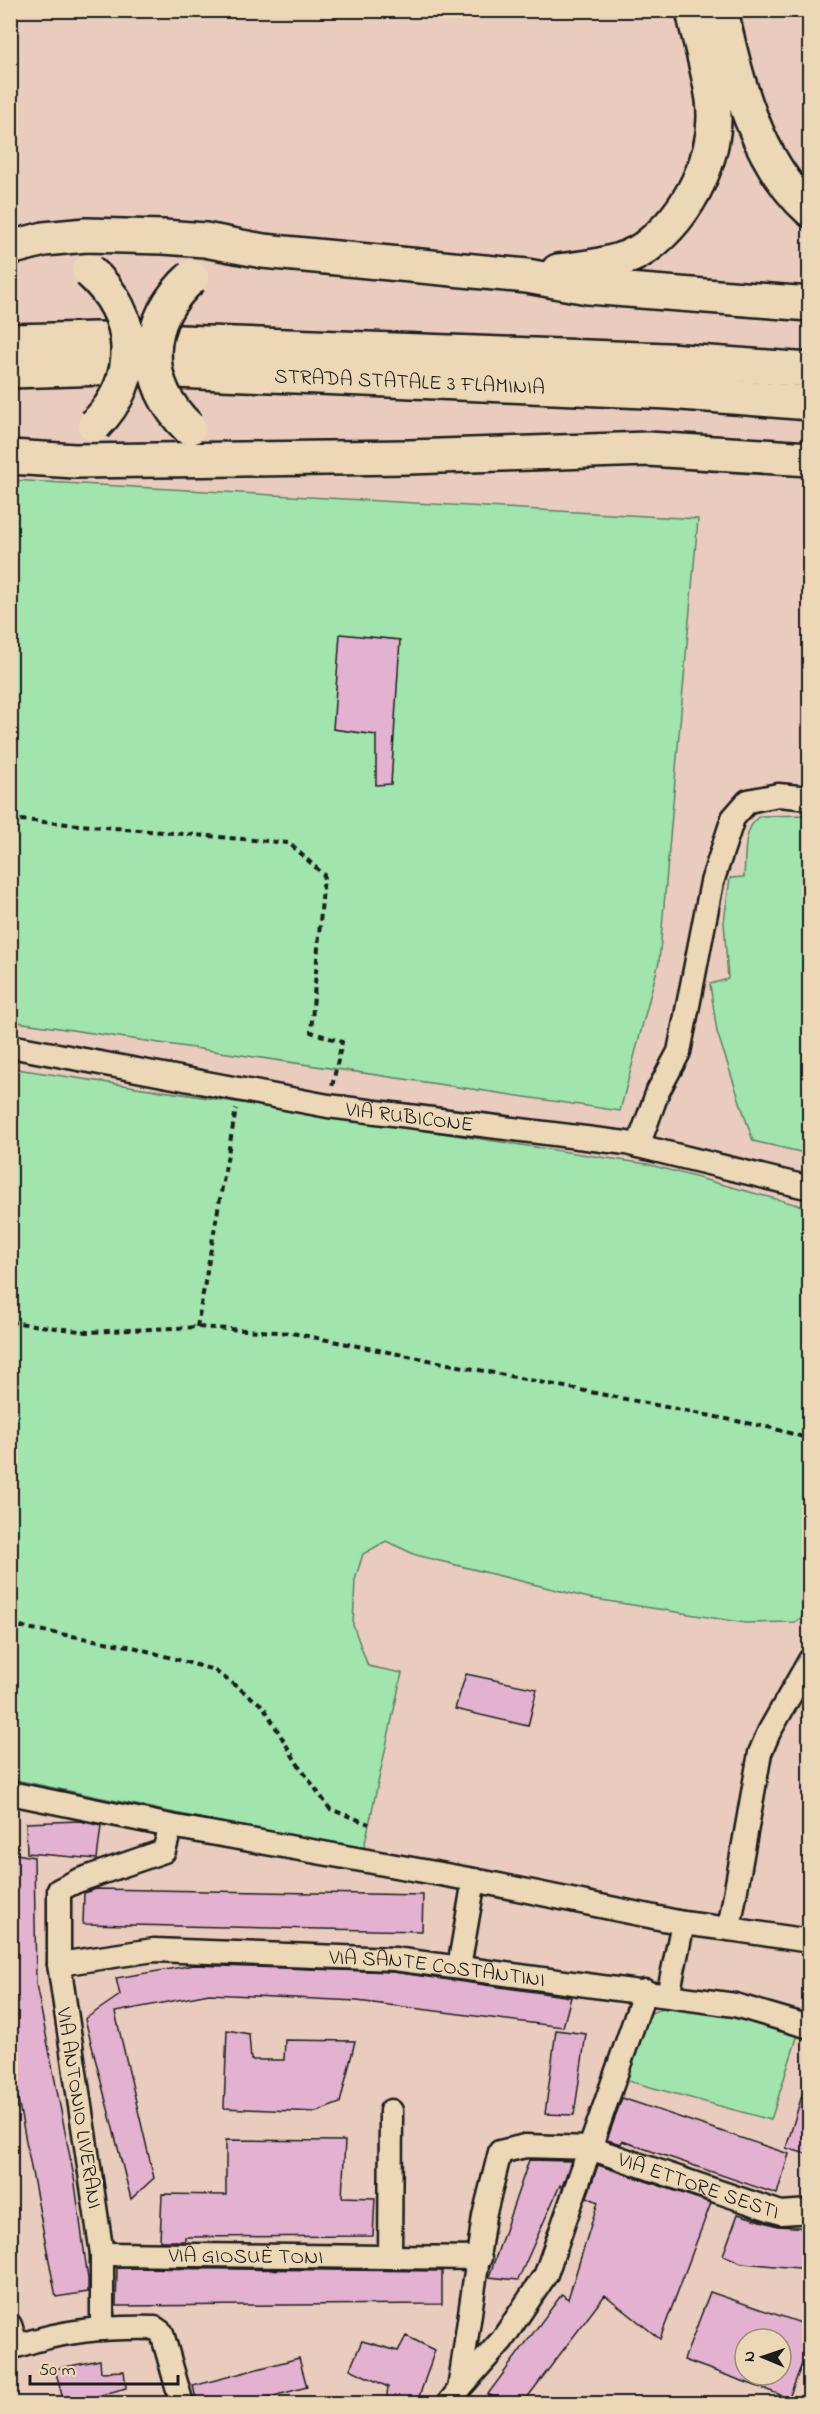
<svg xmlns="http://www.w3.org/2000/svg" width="820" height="2414" font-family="'Indie Flower',sans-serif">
<rect width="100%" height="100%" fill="#e9ccbe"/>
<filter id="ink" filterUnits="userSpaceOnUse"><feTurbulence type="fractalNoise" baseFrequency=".0167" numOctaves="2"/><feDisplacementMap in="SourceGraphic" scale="12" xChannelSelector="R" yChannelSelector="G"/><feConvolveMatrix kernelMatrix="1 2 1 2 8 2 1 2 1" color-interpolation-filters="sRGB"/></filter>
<g filter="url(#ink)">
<path fill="#a1e4ae" stroke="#5e8065" stroke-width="1.5" d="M11,480l687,39 -39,443 -39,149 -609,-90z
M809,815h1l-1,339 -56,-13 -36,-109 -7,-48 18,-5 -4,-57 6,-44 14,-1c2,-22 -2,-46 15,-61z
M10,1068l637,96 162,44v404l-14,10 -50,1 -156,-25 -173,-43 -30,-14 -23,13 -8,26 -2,45 15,41 34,7 -39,179 -352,-73z
M670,2005l129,26 -28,89 -150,-41 23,-63z"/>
<path fill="#e3b2d1" stroke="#1c1c1c" stroke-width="1.5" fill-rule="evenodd" d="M340,634l60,6 -9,144 -15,1v-50l-43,-6z
M466,1674l71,15 -9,37 -73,-17z
M80,1821l21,5 -4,33 -70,-6 -1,-30z
M10,1853l24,4 2,127 38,193 14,102v13l-32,5 -46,-239z
M96,1889l327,6 -1,36 -339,-7 1,-31z
M194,1965l199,7 178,25 -8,30 -206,-26 -148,-7 -94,18 39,166 -23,21 -46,-180 35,-24 -4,-17z
M227,2030l22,4 2,26h33l1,-20 70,1 -15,62 -24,9 -92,-4z
M556,2030l30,4 -12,81 -29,-1z
M806,2082h4v73l-24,-7z
M622,2098l167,56 -12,40 -155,-53 -1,3 -14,-4z
M226,2140l119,1 -3,56 33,1 -2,38 -188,1v4h-25l2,-47 64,1z
M529,2160l42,1 -9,26 -2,-2 -42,95 -29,-3z
M598,2165l113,38 -51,136 -55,-44 -82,108h-20l-15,-9 74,-100 6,5 30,-97 -11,-5z
M738,2214l39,12 33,2v41l-68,-6 -19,-8z
M117,2268l325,3v33l-326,2z
M710,2292l100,34v17l-23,60h-6v-8l-97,-35zM745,2339h36v36h-36z
M406,2336l29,14 -18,53h-31l2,-16 -38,-18 12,-28 36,10z
M299,2358l8,29 -60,16h-50l-4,-17z
M100,2360l1,12 23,-1 2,17 -53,15h-9l-9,-34z"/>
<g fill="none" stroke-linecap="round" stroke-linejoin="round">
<g stroke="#1c1c1c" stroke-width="27">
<g id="minor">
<path id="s1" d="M10,1046l318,60 298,37 184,45"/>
<path d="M638,1146l20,-55 21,-39 33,-170 21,-64 15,-17 30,-6 32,3"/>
<path d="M10,1793l161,33 303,54 -15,87"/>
<path d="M474,1880l209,43"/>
<path d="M729,1929l81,12"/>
<path id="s2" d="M59,1964l95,-14 240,9 341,46 75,22"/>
<path d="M668,1995l15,-72 46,6 31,-176 9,-21 41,-72"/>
<path id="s3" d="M102,2254l378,4"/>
<path d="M390,2257l1,-146"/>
<path d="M10,2325l7,21c48,-16 88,-19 138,-18l7,5 20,71"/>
<path d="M102,2327v-73l-43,-290v-74l18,-9 87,-30 7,-25"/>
<path id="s4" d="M459,2389l43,-49 44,-66 44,-126 191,65 29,-2"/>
<path d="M448,2404l11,-14 25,-174 16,-64 25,-6 65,2 55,-157"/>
</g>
</g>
<g stroke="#1c1c1c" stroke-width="38">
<g id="highway">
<path d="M721,10c14,68 36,153 89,200"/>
<path d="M10,248l34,-9 42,-4 77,2 42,3 58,11 264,25 61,11 222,17"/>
<path d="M558,271c26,-3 66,-7 88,-24 43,-32 74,-92 67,-147 -4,-30 -14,-60 -20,-90"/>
<path d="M10,341l87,-2 570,21 143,10"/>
<path id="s5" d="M10,371l95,-3 564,24 141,11"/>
<path d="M10,457l65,4 334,-4 239,-8 162,10"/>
</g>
</g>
<path stroke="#1c1c1c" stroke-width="4" stroke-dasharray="6 4.5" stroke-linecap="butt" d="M10,201v8
M10,819l279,24 35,32 -13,157 31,10 -10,45
M10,1322l77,10 110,-5 95,6 480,95 38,11
M197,1327l39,-218
M10,1625l123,22 81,23 49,36 34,57 33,46 39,15"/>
<use href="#minor" stroke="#ecd7b6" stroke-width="22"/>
<use href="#highway" stroke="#ecd7b6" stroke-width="33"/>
<g stroke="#1c1c1c" stroke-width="38" stroke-linecap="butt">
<path id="highway-bridge" d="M89,271c49,44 53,106 6,154
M189,428c-48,-46 -46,-107 3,-151"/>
</g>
<use href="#highway-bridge" stroke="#ecd7b6" stroke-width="33"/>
</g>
</g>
<g text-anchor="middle" stroke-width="4.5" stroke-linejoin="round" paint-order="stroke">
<g font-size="21" fill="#1c1c1c" stroke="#ecd7b6">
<text dy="7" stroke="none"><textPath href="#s5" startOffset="400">STRADA STATALE 3 FLAMINIA</textPath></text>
<text dy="7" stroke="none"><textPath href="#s1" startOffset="406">VIA RUBICONE</textPath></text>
<text dy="7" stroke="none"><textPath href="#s2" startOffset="380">VIA SANTE COSTANTINI</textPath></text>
<text transform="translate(80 2108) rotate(81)" y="7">VIA ANTONIO LIVERANI</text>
<text dy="7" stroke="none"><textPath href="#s4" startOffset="393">VIA ETTORE SESTI</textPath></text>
<text dy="7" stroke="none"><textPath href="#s3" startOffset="144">VIA GIOSUÈ TONI</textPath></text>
</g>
</g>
<rect width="820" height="2414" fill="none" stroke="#ecd7b6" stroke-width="36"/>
<rect x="18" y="18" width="784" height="2378" fill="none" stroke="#1c1c1c" stroke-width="2" filter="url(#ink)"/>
<g transform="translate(763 2357) rotate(272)"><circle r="28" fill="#ecd7b6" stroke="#998c78" stroke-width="1.5"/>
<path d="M0-4.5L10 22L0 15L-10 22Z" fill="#1c1c1c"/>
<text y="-9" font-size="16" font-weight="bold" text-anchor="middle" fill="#1c1c1c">N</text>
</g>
<path d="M30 2375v9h148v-9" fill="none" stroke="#1c1c1c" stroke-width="3"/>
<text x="39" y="2375" font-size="18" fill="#1c1c1c" stroke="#ecd7b6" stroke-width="4.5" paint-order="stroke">50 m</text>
</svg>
